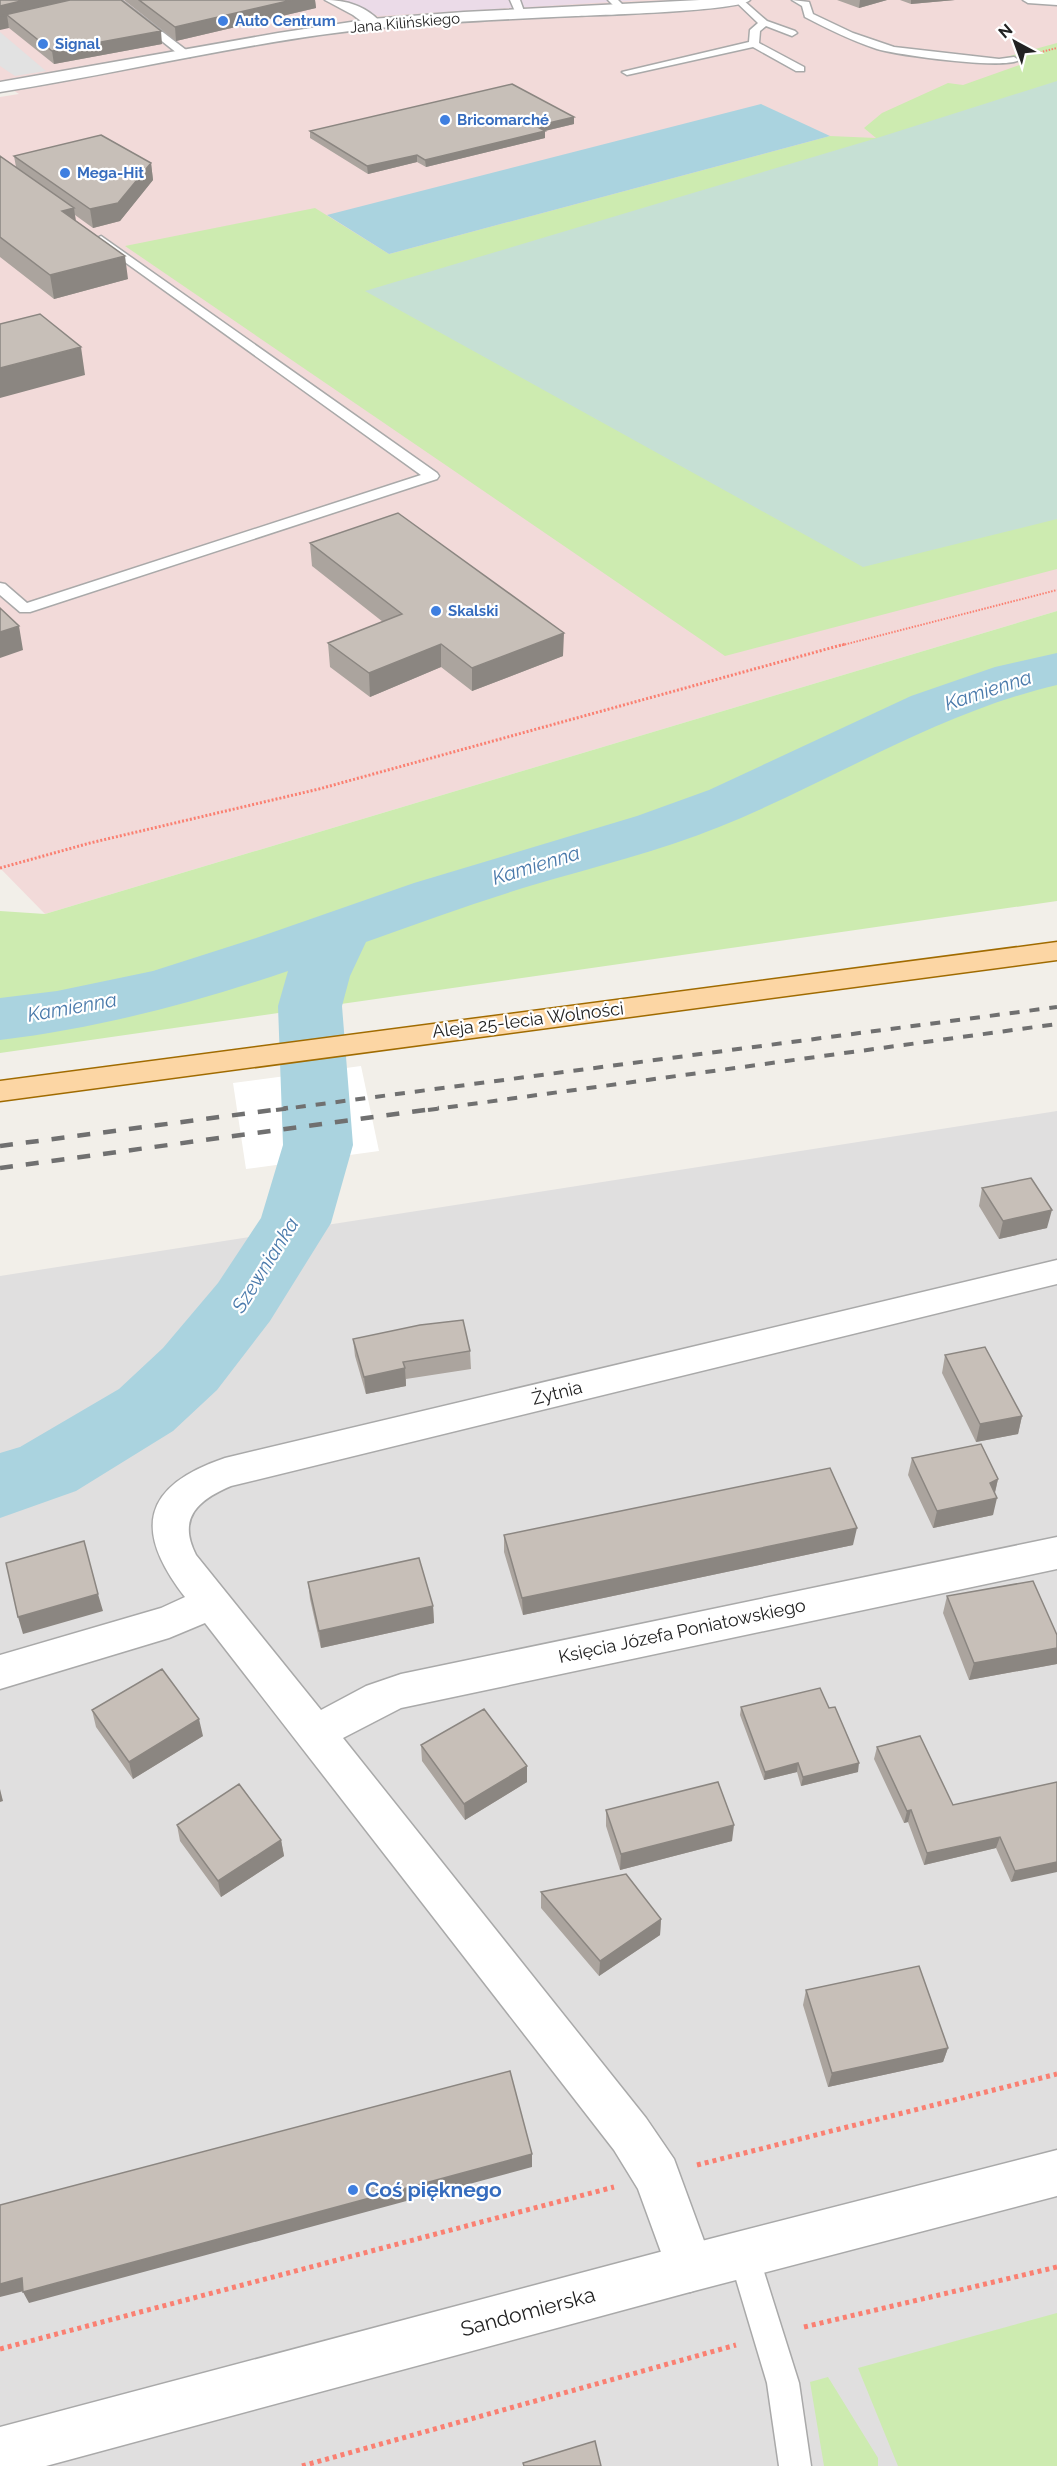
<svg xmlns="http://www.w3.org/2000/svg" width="1057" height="2466" font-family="Raleway,sans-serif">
<rect width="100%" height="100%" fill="#f2efe9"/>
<path fill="#e0dfdf" d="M1057,1111v1355h-1057v-1190z"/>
<path fill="#f2dad9" d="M0,0h1057v611l-1012,303 -45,-46v-771l19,-3 -19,-12z"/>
<path fill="#ebdbe8" d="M344,0h299l-265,16z"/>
<path fill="#cdebb0" d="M1057,43v526l-332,87 -600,-410 190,-38 74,46 441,-118 46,2 -12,-10 18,-15 66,-30 15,2 59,-21 -16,-7z
M1057,611v290l-1057,152v-142l45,3z
M1057,2313v153h-159l-40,-98z
M828,2377l50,81v8h-54l-14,-84z"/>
<path fill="#c6e0d4" d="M1057,81v438l-194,48 -498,-276 512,-153z"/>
<path fill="#e2e2e2" d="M0,32l46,39 -31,5 -15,-10z"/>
<path fill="#aad3df" d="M761,104l69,32 -441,118 -62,-39z"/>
<path fill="#fff" d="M361,1066l18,85 -133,18 -13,-86z"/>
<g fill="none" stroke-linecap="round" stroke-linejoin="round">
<path fill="#aad3df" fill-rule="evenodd" d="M1057,653v32c-120,28 -224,96 -338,142 -60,24 -124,40 -186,58 -56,17 -112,37 -167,57l-16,34 -8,30 11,139 -22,78 -61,98 -53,69 -44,41 -97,60 -76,27v-65l20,-6 99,-58 44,-41 55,-65 43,-65 22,-73 -5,-139 10,-35c-94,32 -189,57 -288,69v-42l57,-7 96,-20 100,-32 161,-56 223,-67 72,-26 202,-94 84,-29z"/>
<g stroke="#a9a9a9" stroke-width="3">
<path id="service" d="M110,0h11l69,53v4h-8z
M510,0h10l5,14 -2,2h-6z
M608,0h10l8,8 -8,2z
M734,0h9l24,21 28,10 2,2 -5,3 -26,-10 -6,5 -1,12 45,24v4h-8l-43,-24 -126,28 -5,-3 127,-30 1,-12 8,-7z
M792,0l17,2 4,12 40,19 41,14 105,12 15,-2 5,3c-14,10 -121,-5 -142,-11 -25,-8 -49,-20 -72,-32l-3,-11z
M1023,0h34v5l-29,-2z
M101,236l336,237 2,3 -2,3 -407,133h-10l-20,-17v-12l5,1 22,19 394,-128 -324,-233v-4z
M744,2241l11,4 4,11 40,127 12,83h-32l-12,-83 -38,-127 4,-11z"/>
</g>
<g stroke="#a9a9a9" stroke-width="3">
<path id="minor" d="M325,0c21,0 42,6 57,24l-3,3h-10l-16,-12z
M1057,1260v24l-826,202c-33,14 -54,32 -35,69l125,155 45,-24 35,-12 656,-137v32l-656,139 -58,30 303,380 28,41 40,109 -7,17 -17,7 -17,-7 -35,-96 -24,-39 -409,-527 -36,15 -169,51v-34l161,-47 24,-11c-52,-67 -43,-111 40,-139z"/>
</g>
<g stroke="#a9a9a9" stroke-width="3">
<path id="tertiary" d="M700,0h50c-9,11 -150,15 -174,16 -84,4 -167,7 -249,18 -110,15 -218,41 -327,58v-10l278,-49 93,-14 93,-7z
M1057,2150v46l-367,96 -644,174h-46v-39l690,-183z"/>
</g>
<g stroke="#a06b00" stroke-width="3">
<path id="primary" d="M1057,942v18l-1057,141v-20z"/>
</g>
<path stroke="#fa8072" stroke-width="2" stroke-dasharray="1.5 1.5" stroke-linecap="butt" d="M1037,53l20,-5
M839,646l218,-56"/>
<path stroke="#fa8072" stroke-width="3" stroke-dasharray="2 2" stroke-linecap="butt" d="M0,868l90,-25 229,-54 526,-145"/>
<path stroke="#fa8072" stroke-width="5" stroke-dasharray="4 4" stroke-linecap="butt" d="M697,2165l360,-91
M804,2327l253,-60
M0,2349l614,-162
M302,2466l434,-121"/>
<use href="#service" fill="#fff" fill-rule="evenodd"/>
<use href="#minor" fill="#fff" fill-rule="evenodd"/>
<use href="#tertiary" fill="#fff" fill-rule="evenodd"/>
<use href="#primary" fill="#fcd6a4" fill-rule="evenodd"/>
<path stroke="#707070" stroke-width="4" stroke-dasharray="10 10" stroke-linecap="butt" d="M276,1110l781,-103
M428,1110l629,-86"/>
<path stroke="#707070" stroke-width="4.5" stroke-dasharray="13 13" stroke-linecap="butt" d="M0,1146l288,-38
M0,1168l439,-60"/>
</g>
<path fill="#aba49e" d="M0,0l162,44 -108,20 -45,-36z
M124,0h191l1,8 -140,33z
M837,0h50l-28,8z
M900,0h55l-44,4z
M574,117v7l-29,7v7l-119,29 -9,-5 -49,12 -58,-36v-7z
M0,156l16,11 -2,-11 137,7 2,17 -33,41 -27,7 -18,-13 1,6 52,58 -74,20 -54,-42z
M310,543l253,113 -91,35 -31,-24 -71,30 -40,-30 -2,-24 55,-21 -71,-56z
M982,1188l65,40 -48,11 -20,-33z
M353,1339l117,12 1,18 -65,10v7l-40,8 -11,-38z
M945,1355l77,61 -4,18 -42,8 -34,-69z
M912,1458l86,21 -3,14 -2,22 -60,13 -25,-53z
M504,1535l349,10 -330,70 -19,-63z
M308,1582l125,24 1,17 -113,25 -11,-49z
M947,1596l110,39v29l-88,16 -26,-67z
M741,1707l117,65 -57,14 -4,-14 -33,8 -24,-65z
M92,1710l111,26 -70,43 -37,-52z
M421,1745l106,37 -62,38 -43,-59z
M877,1747l76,58 104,-23 -46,100 -15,-34 -72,17 -16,-43 -4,1 -30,-64z
M606,1810l126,31 -112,29 -14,-44z
M177,1825l104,15 3,16 -63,41 -41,-56z
M541,1892l120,27 -1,16 -61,41 -58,-68z
M806,1990l142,58 -5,14 -115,25 -25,-82z"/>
<path fill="#8b8681" d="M25,0h60l-78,15 2,13 -9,2v-24z
M292,0h23l1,8 -140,33 -1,-14z
M860,0h27l-28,8z
M911,0h44l-44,4z
M161,31l1,13 -108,20 -2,-13z
M574,117v7l-38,9v-7z
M545,131v7l-119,29 -1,-7z
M417,155v7l-49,12 -1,-8z
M151,163l2,17 -33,41 -27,7 -3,-19z
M74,208l3,23 -15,-20z
M125,256l3,23 -74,20 -4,-24z
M81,347l4,28 -85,23v-30z
M19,626l4,24 -23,8v-26z
M564,633l-1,23 -91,35v-23z
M441,644v23l-71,30 -1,-24z
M1052,1210l-5,18 -48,11 4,-18z
M405,1368l1,18 -40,8 -2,-17z
M1022,1416l-4,18 -42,8 4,-18z
M998,1479l-4,17 -4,-13z
M997,1498l-4,17 -60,13 4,-17z
M857,1528l-4,17 -330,70 -1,-17z
M98,1594l5,17 -80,23 -5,-17z
M433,1606l1,17 -113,25 -2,-17z
M1057,1648v16l-88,16 5,-17z
M199,1719l4,17 -70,43 -4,-17z
M798,1763l-1,9 -33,8 1,-8z
M859,1763l-1,9 -57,14 2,-9z
M527,1766v16l-62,38 -1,-16z
M0,1789l3,12 -3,1z
M911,1810l-3,12 -4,1 3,-12z
M734,1825l-2,16 -112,29 1,-16z
M1000,1837l-4,11 -72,17 3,-12z
M281,1840l3,16 -63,41 -3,-16z
M1057,1862v10l-46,10 4,-11z
M661,1919l-1,16 -61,41 1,-15z
M948,2048l-5,14 -115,25 4,-14z
M532,2154v13l-503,136 -6,-11z
M22,2278l6,12 -28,7v-13z"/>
<path fill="#c7bfb8" stroke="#8b8681" stroke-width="1.5" d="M0,0h25l-25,6z
M70,0h51l40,31 -109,20 -45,-36 -7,1z
M139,0h153l-117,27z
M512,84l62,33 -38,9 9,5 -120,29 -8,-5 -50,11 -57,-35z
M101,135l50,28 -33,40 -28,6 -76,-53z
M0,156l74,52 -12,3 63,45 -75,19 -50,-38z
M40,314l41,33 -81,21v-44z
M398,513l166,120 -92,35 -31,-24 -72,29 -41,-30 74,-29 -92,-71z
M0,608l19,18 -19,6z
M1031,1178l21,32 -49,11 -21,-33z
M463,1320l7,31 -67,11 2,6 -41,9 -11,-38 67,-14z
M985,1347l37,69 -42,8 -35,-69z
M981,1444l17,35 -8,4 7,15 -60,13 -25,-53z
M830,1468l27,60 -335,70 -18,-63z
M84,1541l14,53 -80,23 -12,-54z
M419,1558l14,48 -114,25 -11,-49z
M1033,1581l24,54v13l-83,15 -27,-67z
M162,1669l37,50 -70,43 -37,-52z
M820,1688l9,20 6,-1 24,56 -56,14 -5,-14 -33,9 -24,-65z
M484,1709l43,57 -63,38 -43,-59z
M920,1736l33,69 104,-23v80l-42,9 -15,-34 -73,16 -16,-43 -4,1 -30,-64z
M718,1782l16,43 -113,29 -15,-44z
M239,1784l42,56 -63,41 -41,-56z
M626,1874l35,45 -61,42 -59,-69z
M919,1966l29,82 -116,25 -26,-83z
M510,2071l22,83 -509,138 -1,-14 -22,6v-79z
M595,2441l6,25h-77l-1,-3z"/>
<g fill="#3f7fe0" stroke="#fff" stroke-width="2">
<circle cx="223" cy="21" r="6"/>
<circle cx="43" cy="44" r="6"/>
<circle cx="445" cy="120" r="6"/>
<circle cx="65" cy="173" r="6"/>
<circle cx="436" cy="611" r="6"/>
<circle cx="353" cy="2190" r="6"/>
</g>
<g text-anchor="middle" stroke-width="4.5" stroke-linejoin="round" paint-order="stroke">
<g font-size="15" font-weight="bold" fill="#366cbe" stroke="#fff" text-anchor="start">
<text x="235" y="26">Auto Centrum</text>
<text x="55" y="49">Signal</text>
<text x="457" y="125">Bricomarché</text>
<text x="77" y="178">Mega-Hit</text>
<text x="448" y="616">Skalski</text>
</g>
<g font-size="15" fill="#222" stroke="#fff">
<text transform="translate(405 23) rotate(-5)" y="5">Jana Kilińskiego</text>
</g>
<g font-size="18" fill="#222" stroke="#fff">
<text transform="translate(528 1020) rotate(-7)" y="6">Aleja 25-lecia Wolności</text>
<text transform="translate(557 1393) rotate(-14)" y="6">Żytnia</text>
<text transform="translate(682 1631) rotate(-12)" y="6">Księcia Józefa Poniatowskiego</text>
</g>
<g font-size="20" font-style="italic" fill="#4a7aab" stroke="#fff">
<text transform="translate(988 690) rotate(-18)" y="7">Kamienna</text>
<text transform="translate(536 865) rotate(-17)" y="7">Kamienna</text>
<text transform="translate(72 1007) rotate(-10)" y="7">Kamienna</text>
<text transform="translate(265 1265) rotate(-58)" y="7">Szewnianka</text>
</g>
<g font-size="21" font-weight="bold" fill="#366cbe" stroke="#fff" text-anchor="start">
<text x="365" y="2197">Coś pięknego</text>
</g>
<g font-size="21" fill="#222" stroke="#fff">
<text transform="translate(528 2312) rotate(-15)" y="7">Sandomierska</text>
</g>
</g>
<g transform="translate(1015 42) rotate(319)" stroke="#ffffff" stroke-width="4.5" paint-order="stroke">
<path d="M0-4.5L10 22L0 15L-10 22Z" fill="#222222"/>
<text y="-9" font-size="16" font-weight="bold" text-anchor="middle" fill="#222222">N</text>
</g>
</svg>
